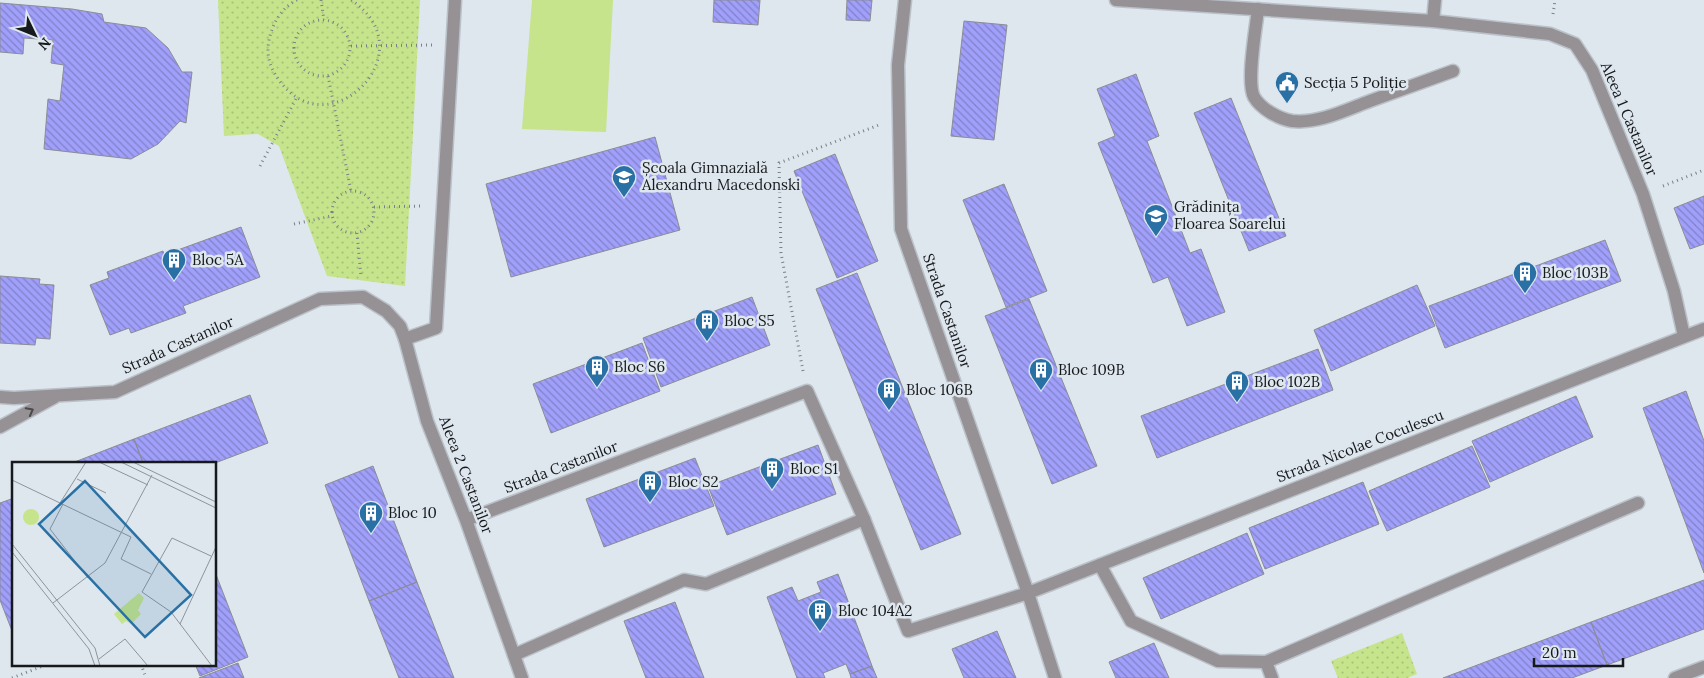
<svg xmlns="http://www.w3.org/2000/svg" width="1704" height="678" font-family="Lora,serif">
<defs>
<pattern id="green-dots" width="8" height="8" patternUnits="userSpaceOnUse" patternTransform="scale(1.25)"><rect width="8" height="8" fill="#c6e48b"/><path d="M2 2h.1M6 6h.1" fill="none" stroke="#a9c378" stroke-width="1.8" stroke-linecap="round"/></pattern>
<pattern id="building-back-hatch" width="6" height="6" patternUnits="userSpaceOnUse" patternTransform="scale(1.25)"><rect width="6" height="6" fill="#a09ffa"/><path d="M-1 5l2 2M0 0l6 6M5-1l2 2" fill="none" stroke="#8181ca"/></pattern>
</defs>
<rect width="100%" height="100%" fill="#dee6ee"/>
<path fill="url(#green-dots)" d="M218,0h202l-15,286 -78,-10 -48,-130 -21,-12 -34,2z
M1402,633l15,41 -10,4h-69l-7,-17z"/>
<path fill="#c6e48b" d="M532,0h81l-7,132 -84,-3z"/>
<path fill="url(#building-back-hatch)" stroke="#8b8c95" d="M714,0h46l-2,25 -45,-3z
M847,0h25l-2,21 -24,-1z
M0,3l72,6 30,5 2,8 42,6 22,20 14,24h10l-6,51 -6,-2 -22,23 -27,15 -87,-10 4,-50 12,2 4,-36 -13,-2 2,-23 -29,-2 -1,16 -23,-2z
M964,21l43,4 -13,115 -43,-4z
M1136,74l23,62 -12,5 43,112 11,-4 24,63 -38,14 -19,-49 -15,6 -55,-140 17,-7 -18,-47z
M1231,98l55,138 -37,15 -55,-138z
M655,137l25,93 -169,47 -25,-93z
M835,154l43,107 -41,17 -43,-107z
M1004,184l43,107 -41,16 -43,-107z
M1704,196v48l-14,5 -16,-41z
M241,227l19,50 -77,29 3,7 -55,20 -2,-5 -19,7 -20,-50 19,-7 -2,-6 56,-21 1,4z
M1605,240l16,41 -176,67 -16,-42z
M857,273l104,261 -40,16 -105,-261z
M0,276l40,3 -1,5 15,1 -4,54 -14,-1 -1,7 -35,-2z
M1417,285l18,41 -104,45 -17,-41z
M752,297l18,48 -109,42 -18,-49z
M1029,299l68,167 -45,18 -67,-168z
M642,343l18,48 -109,42 -18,-49z
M1318,349l15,41 -176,68 -16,-42z
M1686,391l18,50v132l-61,-165z
M250,395l18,48 -53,20h-72l-9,-24z
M1576,396l17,41 -103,45 -18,-41z
M134,439l9,24h-71z
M818,445l18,49 -109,41 -19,-49z
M1472,446l18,41 -103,44 -18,-40z
M695,458l19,48 -110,41 -18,-48z
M373,466l44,116 -48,19 -44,-116z
M1363,482l16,42 -114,45 -16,-41z
M14,498v138l-14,-36v-97z
M1247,533l17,41 -103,45 -18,-41z
M215,572l33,85 -48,19 -5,-12h20z
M838,574l34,92 -22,8 -4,-10 -23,9 2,5h-28l-30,-81 25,-10 6,14 23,-9 -4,-10z
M1704,580v49l-97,36 -16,-43z
M417,582l37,96h-55l-30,-77z
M675,602l29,76h-58l-22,-57z
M1591,622l16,43 -35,13h-129z
M997,631l19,47h-52l-12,-29z
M1154,643l15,35h-53l-7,-16z
M238,663l6,15h-45z
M872,666l5,12h-26l-1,-4z"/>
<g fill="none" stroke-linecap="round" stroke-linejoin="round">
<g stroke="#bac1c8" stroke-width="15">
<path id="service" d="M1258,9c-2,19 -12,73 -4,88 7,12 25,22 38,24 26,3 54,-11 78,-20 27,-10 55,-20 83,-30
M1433,21l2,-21
M405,339l31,-11 19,-328
M1100,565l31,56 87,40 48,1 372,-159
M514,655l170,-75 22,4 158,-65
M1266,662l6,16"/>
</g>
<g stroke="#bac1c8" stroke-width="15">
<path id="minor" d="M905,0l-7,65 3,164 127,364 27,85
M1116,0l317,21 117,13 25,10 17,26 51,124 31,97 10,45
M0,397l14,1 101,-6 205,-93 43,-2 23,14 14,15 5,13 22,82 39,99 56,158
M0,427l55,-30
M466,520l341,-129 57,128 44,112 120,-38 676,-264
M1675,678l29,-11"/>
</g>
<path stroke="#7b8186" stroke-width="3" stroke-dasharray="1 4" stroke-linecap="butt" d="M297,0c-18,9 -27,28 -29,47 -1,14 6,28 15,38 50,61 144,-35 68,-85
M321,0l3,20
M1553,14l2,-14
M294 48a28 28 0 1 1 56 0a28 28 0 1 1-56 0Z
M351,46l81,-1
M328,76l23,115
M260,166l37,-69
M1663,186l41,-16
M332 212a21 21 0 1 1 42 0a21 21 0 1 1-42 0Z
M374,207l49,-1
M294,224l38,-8
M357,233l4,44
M803,371l-22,-118 -2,-90 100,-38
M141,664l5,14
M12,678l36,-14"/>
<use href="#service" stroke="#959195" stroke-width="12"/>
<use href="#minor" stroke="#959195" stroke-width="12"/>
</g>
<defs><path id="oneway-chevron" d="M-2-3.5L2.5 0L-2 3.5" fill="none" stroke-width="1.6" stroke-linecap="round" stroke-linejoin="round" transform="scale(1.25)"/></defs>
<use stroke="#494a4d" href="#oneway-chevron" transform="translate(30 411) rotate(-28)"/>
<defs>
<g id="civic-pin" transform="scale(1.25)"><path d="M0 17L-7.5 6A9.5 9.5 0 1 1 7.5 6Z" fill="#2971a5" stroke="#dee6ee"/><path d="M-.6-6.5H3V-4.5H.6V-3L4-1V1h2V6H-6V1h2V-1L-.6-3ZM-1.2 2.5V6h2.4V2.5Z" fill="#fff"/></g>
<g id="school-pin" transform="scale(1.25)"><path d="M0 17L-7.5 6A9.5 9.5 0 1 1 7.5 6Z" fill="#2971a5" stroke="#dee6ee"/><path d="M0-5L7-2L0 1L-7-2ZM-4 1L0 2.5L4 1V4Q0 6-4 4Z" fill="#fff"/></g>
<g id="building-pin" transform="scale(1.25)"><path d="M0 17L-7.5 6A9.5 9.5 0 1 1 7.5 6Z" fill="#2971a5" stroke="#dee6ee"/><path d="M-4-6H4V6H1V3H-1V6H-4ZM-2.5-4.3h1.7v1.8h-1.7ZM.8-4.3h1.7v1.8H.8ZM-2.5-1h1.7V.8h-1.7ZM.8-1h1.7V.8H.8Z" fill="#fff"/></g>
</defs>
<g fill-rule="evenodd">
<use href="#civic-pin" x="1287" y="83"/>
<use href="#school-pin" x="624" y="177"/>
<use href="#school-pin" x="1156" y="216"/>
<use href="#building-pin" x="174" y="260"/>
<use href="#building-pin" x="1525" y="273"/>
<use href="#building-pin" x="707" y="321"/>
<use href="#building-pin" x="597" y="367"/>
<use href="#building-pin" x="1041" y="370"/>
<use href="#building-pin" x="1237" y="382"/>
<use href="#building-pin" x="889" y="390"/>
<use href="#building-pin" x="772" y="469"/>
<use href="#building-pin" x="650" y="482"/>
<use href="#building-pin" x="371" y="513"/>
<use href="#building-pin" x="820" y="611"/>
</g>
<g text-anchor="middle" stroke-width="5" stroke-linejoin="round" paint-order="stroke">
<g font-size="15" fill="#171a1d" stroke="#dee6ee" text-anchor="start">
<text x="1304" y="88">Secția 5 Poliție</text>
<text x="642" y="173">Școala Gimnazială<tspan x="642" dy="17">Alexandru Macedonski</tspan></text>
<text x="1174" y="212">Grădinița<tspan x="1174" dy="17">Floarea Soarelui</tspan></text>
<text x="192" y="265">Bloc 5A</text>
<text x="1542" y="278">Bloc 103B</text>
<text x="724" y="326">Bloc S5</text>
<text x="614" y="372">Bloc S6</text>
<text x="1058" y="375">Bloc 109B</text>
<text x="1254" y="387">Bloc 102B</text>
<text x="906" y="395">Bloc 106B</text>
<text x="790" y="474">Bloc S1</text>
<text x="668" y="487">Bloc S2</text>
<text x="388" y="518">Bloc 10</text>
<text x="838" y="616">Bloc 104A2</text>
</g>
<g font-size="15" fill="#171a1d" stroke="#dee6ee">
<text transform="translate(1629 119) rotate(67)" y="5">Aleea 1 Castanilor</text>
<text transform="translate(947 311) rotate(71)" y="5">Strada Castanilor</text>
<text transform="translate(178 345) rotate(-24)" y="5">Strada Castanilor</text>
<text transform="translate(1360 446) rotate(-21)" y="5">Strada Nicolae Coculescu</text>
<text transform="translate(561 467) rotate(-21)" y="5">Strada Castanilor</text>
<text transform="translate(466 475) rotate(69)" y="5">Aleea 2 Castanilor</text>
</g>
</g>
<g transform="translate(12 462)">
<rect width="204" height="204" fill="#dee6ee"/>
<path d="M11 55a8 8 0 1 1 16 0a8 8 0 1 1-16 0ZM127,131l5,5 -6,12 3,4 -10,10 -5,-3 -4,3 -8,-10z" fill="#c6e48b"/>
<path fill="none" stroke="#8e949a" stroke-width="1" d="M87,0l49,23M109,0l95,46M121,0l83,40M65,17l29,14M0,18l119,57 -10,22 30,15M48,41l26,-41M51,42l-13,25 38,49M0,82l83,104 5,18M0,90l77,97 6,17M199,94l-39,-18 -30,54 29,20 41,54M41,141l52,-40 47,-88M168,162l36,-77M87,197l26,-20 23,27"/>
<path fill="#2971a5" fill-opacity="0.15" stroke="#2971a5" stroke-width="2.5" d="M73,19l106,114 -46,42 -106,-113z"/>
<rect width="204" height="204" fill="none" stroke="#171a1d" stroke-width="2.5"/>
</g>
<g transform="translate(35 35) rotate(133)" stroke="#dee6ee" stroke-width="4" paint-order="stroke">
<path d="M0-4L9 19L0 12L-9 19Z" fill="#171a1d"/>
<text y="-8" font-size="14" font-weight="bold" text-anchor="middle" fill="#171a1d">N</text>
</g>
<path d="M1534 658v8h89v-8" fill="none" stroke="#171a1d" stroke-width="2.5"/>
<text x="1542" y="658" font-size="15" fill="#171a1d" stroke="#dee6ee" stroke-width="4" paint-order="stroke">20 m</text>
</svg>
